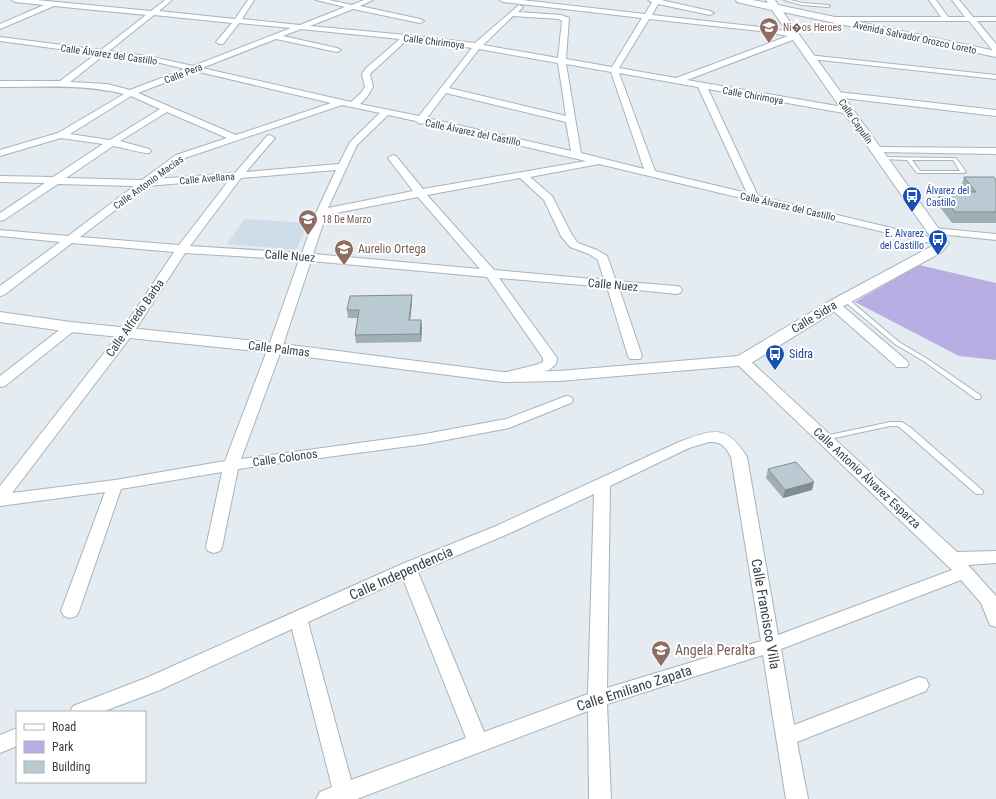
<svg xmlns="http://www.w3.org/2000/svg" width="996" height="799" font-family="'Roboto Condensed',sans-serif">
<rect width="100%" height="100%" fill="#e4ebf1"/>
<path fill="#cedde9" d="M245,219l63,4 -12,27 -69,-6z"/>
<path fill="#b8aee3" d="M919,265l77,18v77l-37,-4 -104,-54z"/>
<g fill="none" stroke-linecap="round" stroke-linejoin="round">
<g stroke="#a7b4bc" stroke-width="2">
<path id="service" d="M784,0h6l12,3 26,2 2,1 -2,1 -26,-2z
M880,157l74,1h2l10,14 -2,1h-47l-10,-13 -25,-1h-2zM912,160h41l7,11h-40z
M845,297l2,1 52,44 30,18 51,35 1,2 -1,2h-4l-51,-37 -30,-18 -52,-44 -1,-1 1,-1z
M890,422h12l8,5 72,63 1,2 -1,2h-6l-72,-63 -6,-5h-8l-65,14 -4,-2 4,-2z"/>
</g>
<g stroke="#a7b4bc" stroke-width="2">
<path id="minor" d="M12,0h25l114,11 14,-11h7l-13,11 76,8 13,-19h6l-12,19 58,6 45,-18 -29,-7h13l23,5 12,-5h9l-13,6 60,13 4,2 -4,2 -67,-14 -43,17 96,9 69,8 44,-38 4,2 -5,5 43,3 8,3 -3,41 46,8 30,-49 -139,-16 -3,-2h22l123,14 7,-12 -4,-2h13l49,11 4,2 -4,2 -52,-11 -6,11 108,12 38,6v5l-111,42 162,28 4,3 -4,3 -141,-25 50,107 188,45 2,2 -6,3 -343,-82 -69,13 22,19 20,39 6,8 19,7 10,6 9,25 60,5 4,1 2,3 -2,3 -4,1 -57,-6 23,68 -2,3h-10l-2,-3 -21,-69 -108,-9 58,80 -1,6 -7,6 -41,10 -5,-1 -2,-3 2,-3 36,-9 4,-2v-4l-56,-81 -176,-16 -29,87 -41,111 184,-25 81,-15 60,-23 5,1 2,3 -2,3 -62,25 -84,16 -187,25 -16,78 -2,4 -6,2 -6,-2 -2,-4 16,-75 -101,17 -42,122 -3,5 -6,2 -6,-2 -3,-5 44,-119 -105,14v-20l122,-156 52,-78 -102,-9 -68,52 -4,1v-10l60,-44 -60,-6v-6l68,6 66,-50 -76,-2 -54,36 -4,1v-8l45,-30 -45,-1v-6l53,1 50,-33 -42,-6 -61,18v-6l58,-17 66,-39c-40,-10 -83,-7 -124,-7v-6h60l36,-27 -96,-13v-4l101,13 45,-35 -92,-9 -54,23v-5l44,-19 -29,-3zM154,15l78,8 -16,19 4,2h3l16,-21 52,5 -98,38 -45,-10 -39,-5zM513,16l46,3 3,2 -4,37 -75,-13zM649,19l111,12 28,5 -112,42 -57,-10zM301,29l99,10 -34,29 -4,6 3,13 -4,6 -10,9 -149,-34 74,-29 61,13 4,-2 -4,-2 -54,-12zM408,39l64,9 -53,68 -59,-12 7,-7 6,-10 -3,-13 2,-2zM479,49l79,14 8,53 -117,-28zM104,55l44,5 37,9 -55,21 -23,-6 -37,-2zM566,64l45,8 33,97 -63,-16zM195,71l136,32 -95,32 -98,-42zM619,73l79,14 49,106 -92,-22zM446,93l120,29 5,29 -144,-33zM131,96l29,13 -50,31 -40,-6zM342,105l38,8 -30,29 -11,22 -93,8 29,-34 -5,-3 -3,1 -32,37 -79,6 26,-20zM167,112l60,26 -51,17 -34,25 -76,-2 47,-32c8,1 31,8 36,7l2,-2 -2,-2 -29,-8zM388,115l28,6 4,3 3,-1 163,38 -163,28 -27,-33 -3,-1 -5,3 25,33 -85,17 29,-63zM336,170l-20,43 -14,40 -112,-7 51,-68zM520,178l24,22 17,36 9,11 19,7 9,6 6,20 -110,-10 -67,-75zM230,179l-51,66 -99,-8 67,-51zM418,197l62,72 -167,-15 13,-39zM185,253l114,7 -31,88 -43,113 -110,19 -103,13 120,-158z
M929,0h7l12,17h17l-13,-17h7l14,17h23v4h-19l19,23v7h-3l-24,-30h-140l-4,-2 4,-2h112z
M808,55l188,20v4l-185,-20h-3z
M838,92l158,18v6l-161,-19 -1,-2 1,-2z
M877,147l119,1v6l-122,-2 -2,-2z
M934,228l62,6v6l-66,-7 -2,-2z
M834,301l4,1 69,59 2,3 -2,3h-10l-67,-59 -2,-3 2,-3z
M71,323l4,1 2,3 -2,3 -70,56 -5,1v-11l67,-52z
M742,357l5,1 210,194 39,-1v12l-28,2 28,31v31l-6,-2 -9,-22 -20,-23 -180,69 13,76 125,-48 7,2 3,6 -3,6 -129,51 11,57h-22l-23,-144 -156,49 4,95h-22l-1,-88 -231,88h-41l4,-7 12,-5 -40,-158 -132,61 -58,22h-32l3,-6 73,-28 256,-114 94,-38 183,-84c33,-12 47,-19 68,15l31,178 174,-65 -215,-206 -2,-3 2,-3zM709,442c12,-1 17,5 22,15l30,184 -154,47 3,-202 79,-38zM594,494l-6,200 -104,38 -66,-160 90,-38zM403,579l63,159 -115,42 -43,-158z
M17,728v18l-17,7v-18z"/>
</g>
<g stroke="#a7b4bc" stroke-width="2">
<path id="tertiary" d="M736,0h17l15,3 -2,-3h9l3,5 218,46v6l-213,-45 166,231 -7,9 -102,56 -92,57 -189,16 -56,1 -228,-29 -204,-21 -71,-10v-10l71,10 204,21 228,29 56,-1 179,-15 90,-54 104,-56 3,-3 -163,-233 -35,-8z"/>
</g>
<use href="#service" fill="#fff" fill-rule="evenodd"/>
<use href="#minor" fill="#fff" fill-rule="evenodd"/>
<use href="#tertiary" fill="#fff" fill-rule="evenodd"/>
</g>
<path fill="#a0aeb5" d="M964,177l32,3v43h-44l-16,-21 4,-10h24l-3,-5z
M412,295v8l-2,17h11l1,8 -1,14 -65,1 -1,-8 3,-17h-10l-1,-8z
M768,469l44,21 -29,8 -17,-20z"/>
<path fill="#828d93" d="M412,295v8l-3,25v-8z
M421,320l1,8 -1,14 -1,-8z
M814,482l-2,8 -29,8 2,-8z"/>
<path fill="#bacad2" stroke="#828d93" d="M964,177h30l2,3v32h-41l-15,-20h36z
M412,295l-3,25h12l-1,14 -65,1 4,-25h-12l3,-14z
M796,462l18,20 -29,8 -17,-21z"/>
<defs>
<g id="school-pin" transform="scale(1)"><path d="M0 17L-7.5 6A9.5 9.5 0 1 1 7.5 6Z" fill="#8d6e63" stroke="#fff"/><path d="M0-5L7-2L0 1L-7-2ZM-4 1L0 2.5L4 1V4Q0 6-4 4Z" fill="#fff"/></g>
<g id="bus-pin" transform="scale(1)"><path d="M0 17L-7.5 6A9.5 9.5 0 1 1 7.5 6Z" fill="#1a4fb4" stroke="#fff"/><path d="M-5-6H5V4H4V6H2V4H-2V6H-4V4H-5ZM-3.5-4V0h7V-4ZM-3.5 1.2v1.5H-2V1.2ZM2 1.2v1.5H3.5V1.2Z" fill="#fff"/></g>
</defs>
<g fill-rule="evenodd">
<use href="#school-pin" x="769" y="27"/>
<use href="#bus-pin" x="912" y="196"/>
<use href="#school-pin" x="308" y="219"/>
<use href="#bus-pin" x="938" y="239"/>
<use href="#school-pin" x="344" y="249"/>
<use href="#bus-pin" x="775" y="354"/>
<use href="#school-pin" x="661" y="650"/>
</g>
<g text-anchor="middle" stroke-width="4" stroke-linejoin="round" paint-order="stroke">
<g font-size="10" fill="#785e54" stroke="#fff" text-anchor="start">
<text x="783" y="31">Ni�os Heroes</text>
<text x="322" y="223">18 De Marzo</text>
</g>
<g font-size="10" fill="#343e42" stroke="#fff">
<text transform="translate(915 37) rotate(12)" y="4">Avenida Salvador Orozco Loreto</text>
<text transform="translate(434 41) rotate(7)" y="4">Calle Chirimoya</text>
<text transform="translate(109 54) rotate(8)" y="4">Calle Álvarez del Castillo</text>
<text transform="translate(183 73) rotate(-21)" y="4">Calle Pera</text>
<text transform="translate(753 95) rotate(10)" y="4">Calle Chirimoya</text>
<text transform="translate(856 121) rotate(55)" y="4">Calle Capulín</text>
<text transform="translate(473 132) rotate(12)" y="4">Calle Álvarez del Castillo</text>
<text transform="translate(207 178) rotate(-5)" y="4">Calle Avellana</text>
<text transform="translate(148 182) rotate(-36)" y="4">Calle Antonio Macías</text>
<text transform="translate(788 206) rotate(13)" y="4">Calle Álvarez del Castillo</text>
</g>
<g font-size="10" fill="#164399" stroke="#fff" text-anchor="start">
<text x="926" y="194">Álvarez del<tspan x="926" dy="12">Castillo</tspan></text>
<text x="924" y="237" text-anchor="end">E. Alvarez<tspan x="924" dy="12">del Castillo</tspan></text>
</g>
<g font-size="12" fill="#785e54" stroke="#fff" text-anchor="start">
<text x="358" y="253">Aurelio Ortega</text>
</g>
<g font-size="12" fill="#343e42" stroke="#fff">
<text transform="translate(290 256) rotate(4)" y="4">Calle Nuez</text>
<text transform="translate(613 285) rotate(5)" y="4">Calle Nuez</text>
<text transform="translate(814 317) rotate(-31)" y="4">Calle Sidra</text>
<text transform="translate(135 318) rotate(-55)" y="4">Calle Alfredo Barba</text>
<text transform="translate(279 349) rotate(7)" y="4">Calle Palmas</text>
<text transform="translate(285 458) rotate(-8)" y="4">Calle Colonos</text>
<text transform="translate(867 478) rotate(43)" y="4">Calle Antonio Álvarez Esparza</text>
</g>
<g font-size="12" fill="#164399" stroke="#fff" text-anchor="start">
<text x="789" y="358">Sidra</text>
</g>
<g font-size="14" fill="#343e42" stroke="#fff">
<text transform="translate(401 573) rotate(-24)" y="5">Calle Independencia</text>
<text transform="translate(766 614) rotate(80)" y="5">Calle Francisco Villa</text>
<text transform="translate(634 688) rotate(-18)" y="5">Calle Emiliano Zapata</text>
</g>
<g font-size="14" fill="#785e54" stroke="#fff" text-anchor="start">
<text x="675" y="655">Angela Peralta</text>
</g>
</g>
<rect x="16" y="711" width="130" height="72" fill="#ffffff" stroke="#aeb2b3"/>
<rect x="24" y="724" width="20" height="6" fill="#ffffff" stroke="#aeb2b3"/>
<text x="52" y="731" font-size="12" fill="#343e42">Road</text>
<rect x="24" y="741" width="20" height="12" fill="#b8aee3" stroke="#aeb2b3"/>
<text x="52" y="751" font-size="12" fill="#343e42">Park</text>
<rect x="24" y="761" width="20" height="12" fill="#bacad2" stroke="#aeb2b3"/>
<text x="52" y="771" font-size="12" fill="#343e42">Building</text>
</svg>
